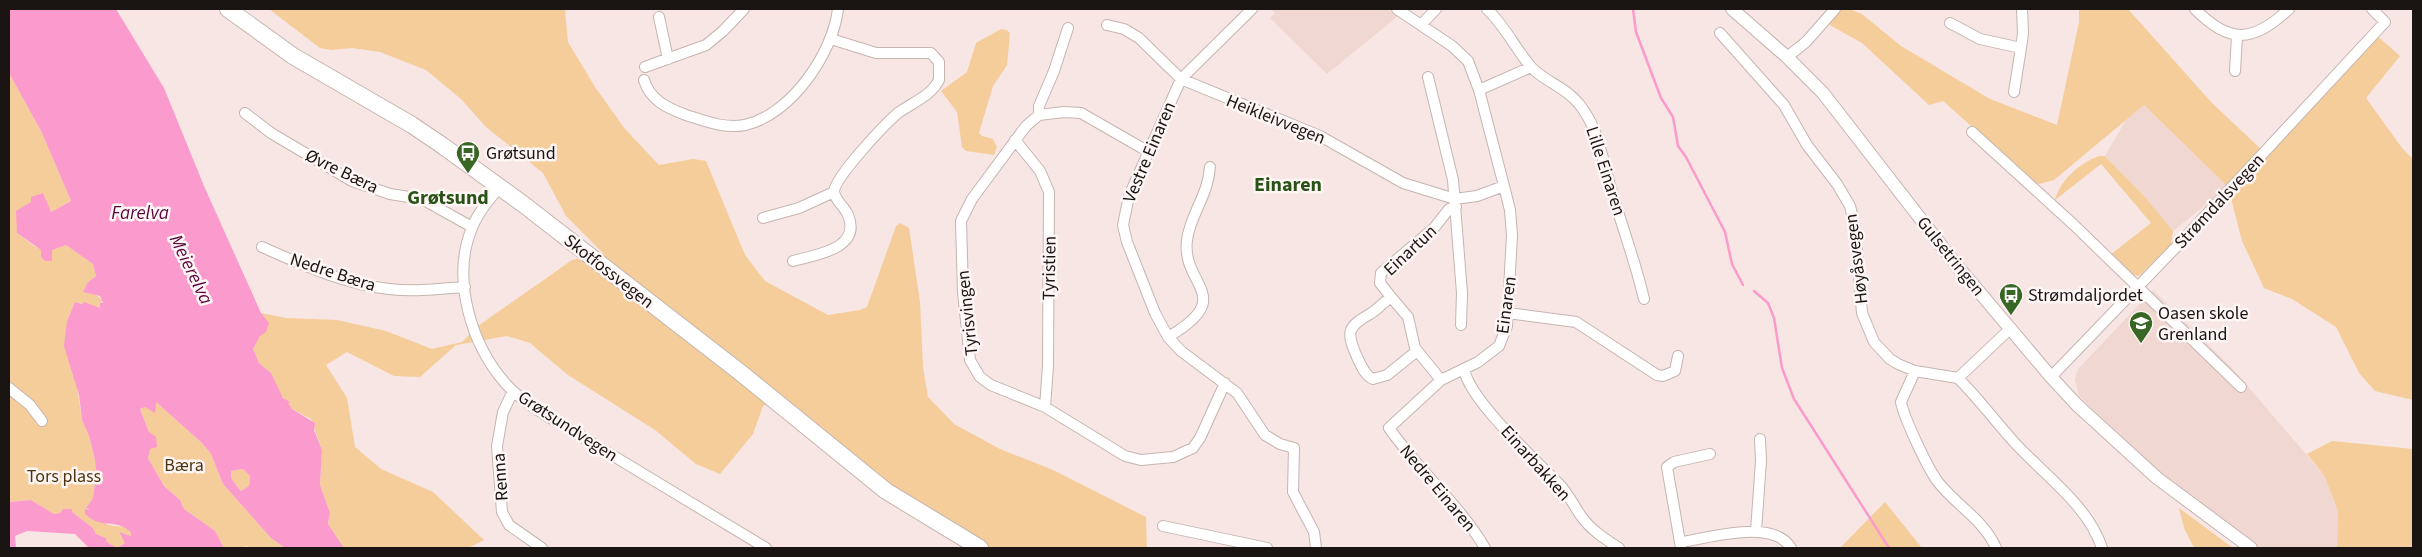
<svg xmlns="http://www.w3.org/2000/svg" width="2422" height="557" font-family="'Source Sans 3',sans-serif">
<rect width="100%" height="100%" fill="#f7e6e3"/>
<path fill="#f1d7d2" d="M1271,9h116l11,7 -71,58 -57,-56 5,-5z
M2144,105l84,82 -55,44 -28,-34 -40,-41 22,-38z
M2153,290l79,78 92,107 14,36 -1,37h-77l-103,-78 -78,-74 -4,-17 3,-10z"/>
<path fill="#f5cd9a" d="M269,9h297l-1,2 3,31 27,45 30,42 34,36 34,-6 13,2 39,94 20,26 63,34 32,-5 7,-3 29,-81 4,-3 9,5 11,74 3,65 5,30 26,27 46,25 53,21 93,47 1,31h-158l-84,-50 -123,-101 -19,9 -10,28 -33,40 -24,-10 -41,-34 -87,-55 -38,-32 -23,-7 -51,9 -36,32 -26,-1 -47,-24 -21,13 21,33 8,49 26,22 52,23 51,48 -16,8h-125l-15,-24 2,-11 -10,-27 2,-36 -11,-31 -19,-10 -16,-21 -5,-15 -12,-10 -6,-14 7,-13 1,-23 25,5 51,2 49,11 46,18 30,-7 16,-16 94,-66 31,-7 -37,-37 -23,-43 -57,-46 -25,-28 -35,-29 -46,-18 -28,-4 -21,2 -11,-2z
M1840,9h9l13,5 39,32 89,53 67,26 22,-103v-13h49l83,93 53,50 111,-118 25,22 -34,42 36,50 11,11v241l-38,-9 -16,-18 -23,-46 -44,-28 -28,-11 -22,-47 -14,-54 -84,-82 -90,75 -15,4 -6,-3 -90,-80 -14,4 -67,-62 -34,-19z
M1001,29l6,1 3,3 -3,32 -14,21 -14,47 3,3 11,3 4,8 -3,8 -28,-4 -4,-4 -5,-35 -16,-21 26,-19 9,-29z
M9,73l32,58 30,70 -20,11 -20,-10 -14,31c22,16 22,22 49,12l27,19 3,12 -8,6 6,11 8,7 -2,8 -25,-6 -8,19 15,99 7,16 6,24 1,14 7,2 -1,8 -7,-1 -2,15 -7,10 22,17 17,2 6,6v3l-12,-3 7,10 -9,5 -10,-6 -1,-4 -10,-4 -3,-6 -21,-16 -18,2 -23,-14 -22,2z
M2099,156h6l40,41 28,34 -2,14 -32,31 -9,-2 -20,-19 41,-32 -50,-59 -46,36c5,-20 25,-37 44,-44z
M156,402l46,41 9,11 12,30 48,54 14,10h-33l-7,-2 -1,2h-20l-9,-17 -31,-22 -4,-9 -16,-14 -16,-28 1,-26 -9,-23z
M2332,441l81,8v99h-76l1,-37 -14,-36 -17,-21z
M243,469l7,7 -1,10 -8,5 -10,-13v-7z
M1885,502l37,46h-81v-1z
M2179,508l54,40h-39l-10,-20z"/>
<path fill="#fb9bcd" fill-rule="evenodd" d="M9,9h107l48,79 40,98 57,127 8,10 -3,9 -6,4 -7,13 6,14 12,10 12,25 7,4 -2,1 4,6 23,14 -1,7 8,20 -2,35 10,28 -2,11 16,24h-59l-14,-10 -48,-54 -12,-30 -9,-11 -46,-41 -1,11 -10,-6 -5,2 9,23 7,5 1,10 -7,2 -2,9 16,28 16,14 4,9 31,22 9,17h-135l-14,-14 -48,-3 -12,5 1,12h-7v-46l22,-2 23,14 6,-1 3,-4h9v3l21,16 3,6 10,4 1,4 10,6 8,-5 -6,-11 12,4v-3c-14,-16 -28,-2 -46,-19v-5l5,1 -4,-2 7,-10 2,-15 7,1 1,-8 -7,-1 -1,-15 -6,-24 -7,-16 -3,-25 -15,-49 3,-25 8,-19 7,2 2,-2 16,6v-5h3l-3,-7 -17,-4 5,-10 8,-6 -3,-12 -27,-19 -14,5v11h-7l-4,-4v-7l-24,-17 -1,-22 15,-9v-5l12,-4 8,19 20,-11 -30,-70 -32,-58zM243,469l7,7 -1,10 -8,5 -10,-13v-7z"/>
<g fill="none" stroke-linecap="round" stroke-linejoin="round">
<path stroke="#fb9bcd" stroke-width="2.5" d="M1633,9l3,23 25,66 12,19 5,29 8,11 39,75 7,32 11,21
M1754,291l14,12 6,15 8,50 12,31 95,149"/>
<g stroke="#c5b5b1" stroke-width="12">
<path id="minor" d="M1252,9l-71,70 -52,117 -6,29 4,17 28,71 13,24 13,14 56,42 28,42 15,9 14,4 -1,44 21,40 2,16
M1397,9l55,37 16,15 11,29 25,96 6,24 2,25 -5,91 -8,20 -21,16 -37,18 -52,48c30,43 70,76 96,120
M1487,9c18,17 28,39 44,58 14,15 35,20 48,37 19,23 23,53 31,81 11,39 25,75 34,114
M2195,9c35,36 59,33 94,0
M659,17l9,42
M1950,23l30,16 41,9 2,-15 -1,-24
M1107,25l17,4 15,9 42,41 139,57 83,47 52,16 22,-3 27,-10
M1421,25l15,-16
M1720,33l64,72 23,40 30,39 13,22 5,21 7,86 12,29 16,17 8,5 17,7 43,7c20,20 37,43 56,64 30,33 74,63 88,106
M1787,57l19,-15 29,-33
M645,67l61,-22 17,-14 21,-22
M2235,71l2,-35
M1428,77l25,103 9,113 -1,32
M644,80c6,20 23,28 42,35 19,6 39,14 59,10 46,-10 88,-72 93,-116
M1479,90l52,-23
M2014,92l7,-44
M245,113l26,20 81,48 38,13 32,5 50,28
M1039,115v-9l15,-35 14,-43
M1972,132l102,93 167,162
M1015,140l25,31 9,21 -1,174 -3,41
M1149,152l-68,-39 -17,-1 -25,3 -13,11 -54,73 -11,22 2,71 7,68 10,17 11,8 54,22 80,49 16,4 32,-3 20,-9 7,-10 25,-55
M500,187c-11,12 -22,25 -28,41 -21,50 -1,117 34,156 21,23 54,39 81,56 59,36 119,72 179,108
M763,218l36,-10 35,-16c0,-14 51,-68 64,-79 15,-11 32,-16 41,-33v-18l-8,-9h-55l-45,-14
M262,247c41,18 82,37 127,42 25,3 51,0 76,-2
M793,261c22,-6 69,-12 55,-46 -3,-8 -12,-13 -14,-23
M1391,297l-11,-14 1,-10 53,-45 15,-19 7,-2
M1508,313l68,9 81,53 6,1 12,-5 3,-15
M1168,337c70,-41 13,-51 19,-97 3,-25 21,-44 23,-73
M1417,351l-30,24 -14,4c-8,-3 -12,-14 -16,-22 -11,-25 -10,-30 13,-43 8,-5 14,-12 21,-17l17,20 7,31 26,32
M1464,370c8,33 70,88 95,114 9,9 15,22 22,32 10,14 24,23 38,32
M1915,371l-14,31c3,16 27,67 37,80 19,24 46,38 58,66
M2051,377l129,-134 205,-221 -13,-13
M1958,378l53,-50
M9,388l21,17 12,16
M513,391l-10,21 -6,34 5,66 7,13 33,23
M1163,526l104,22
M1756,531l5,-70 -1,-22
M1681,542c29,-4 92,-24 110,6
M1681,548l-14,-81 7,-5 36,-8"/>
</g>
<g stroke="#c5b5b1" stroke-width="14">
<path id="tertiary" d="M1732,9l55,48 36,36 131,169 97,115 26,28 80,73 94,70"/>
</g>
<g stroke="#c5b5b1" stroke-width="18">
<path id="primary" d="M228,9l65,47 119,69 31,21 80,58 218,169 145,118 94,57"/>
</g>
<use href="#minor" stroke="#fff" stroke-width="10"/>
<use href="#tertiary" stroke="#fff" stroke-width="12"/>
<use href="#primary" stroke="#fff" stroke-width="16"/>
</g>
<defs>
<g id="bus-pin" transform="scale(1.25)"><path d="M0 17L-7.5 6A9.5 9.5 0 1 1 7.5 6Z" fill="#376625" stroke="#fdf6f5"/><path d="M-5-6H5V4H4V6H2V4H-2V6H-4V4H-5ZM-3.5-4V0h7V-4ZM-3.5 1.2v1.5H-2V1.2ZM2 1.2v1.5H3.5V1.2Z" fill="#fff"/></g>
<g id="school-pin" transform="scale(1.25)"><path d="M0 17L-7.5 6A9.5 9.5 0 1 1 7.5 6Z" fill="#376625" stroke="#fdf6f5"/><path d="M0-5L7-2L0 1L-7-2ZM-4 1L0 2.5L4 1V4Q0 6-4 4Z" fill="#fff"/></g>
</defs>
<g fill-rule="evenodd">
<use href="#bus-pin" x="468" y="153"/>
<use href="#bus-pin" x="2011" y="295"/>
<use href="#school-pin" x="2141" y="323"/>
</g>
<g text-anchor="middle" stroke-width="5" stroke-linejoin="round" paint-order="stroke">
<g font-size="18" fill="#1a1413" stroke="#fdf6f5">
<text transform="translate(1276 119) rotate(22)" y="6">Heikleivvegen</text>
<text transform="translate(1149 152) rotate(-67)" y="6">Vestre Einaren</text>
<text transform="translate(342 171) rotate(26)" y="6">Øvre Bæra</text>
<text transform="translate(1606 171) rotate(72)" y="6">Lille Einaren</text>
<text transform="translate(2219 201) rotate(-47)" y="6">Strømdalsvegen</text>
<text transform="translate(1410 250) rotate(-43)" y="6">Einartun</text>
<text transform="translate(1951 256) rotate(51)" y="6">Gulsetringen</text>
<text transform="translate(1856 259) rotate(-97)" y="6">Høyåsvegen</text>
<text transform="translate(1049 268) rotate(-89)" y="6">Tyristien</text>
<text transform="translate(609 271) rotate(38)" y="6">Skotfossvegen</text>
<text transform="translate(333 272) rotate(18)" y="6">Nedre Bæra</text>
<text transform="translate(1506 305) rotate(-82)" y="6">Einaren</text>
<text transform="translate(967 313) rotate(-96)" y="6">Tyrisvingen</text>
<text transform="translate(568 426) rotate(33)" y="6">Grøtsundvegen</text>
<text transform="translate(1536 463) rotate(48)" y="6">Einarbakken</text>
<text transform="translate(500 477) rotate(-94)" y="6">Renna</text>
<text transform="translate(1438 488) rotate(50)" y="6">Nedre Einaren</text>
</g>
<g font-size="18" fill="#1a1413" stroke="#fdf6f5" text-anchor="start">
<text x="486" y="159">Grøtsund</text>
<text x="2028" y="301">Strømdaljordet</text>
<text x="2158" y="319">Oasen skole<tspan x="2158" dy="21">Grenland</tspan></text>
</g>
<g font-size="18" fill="#4e350f" stroke="#fdf6f5">
<text x="184" y="471">Bæra</text>
<text x="64" y="482">Tors plass</text>
</g>
<g font-size="19" font-style="italic" fill="#5a043c" stroke="#fdf6f5">
<text x="140" y="219">Farelva</text>
<text transform="translate(192 269) rotate(64)" y="7">Meierelva</text>
</g>
<g font-size="20" font-weight="bold" fill="#295217" stroke="#fdf6f5">
<text x="1288" y="191">Einaren</text>
<text x="448" y="204">Grøtsund</text>
</g>
</g>
<rect width="2422" height="557" fill="none" stroke="#1a1413" stroke-width="20"/>
</svg>
